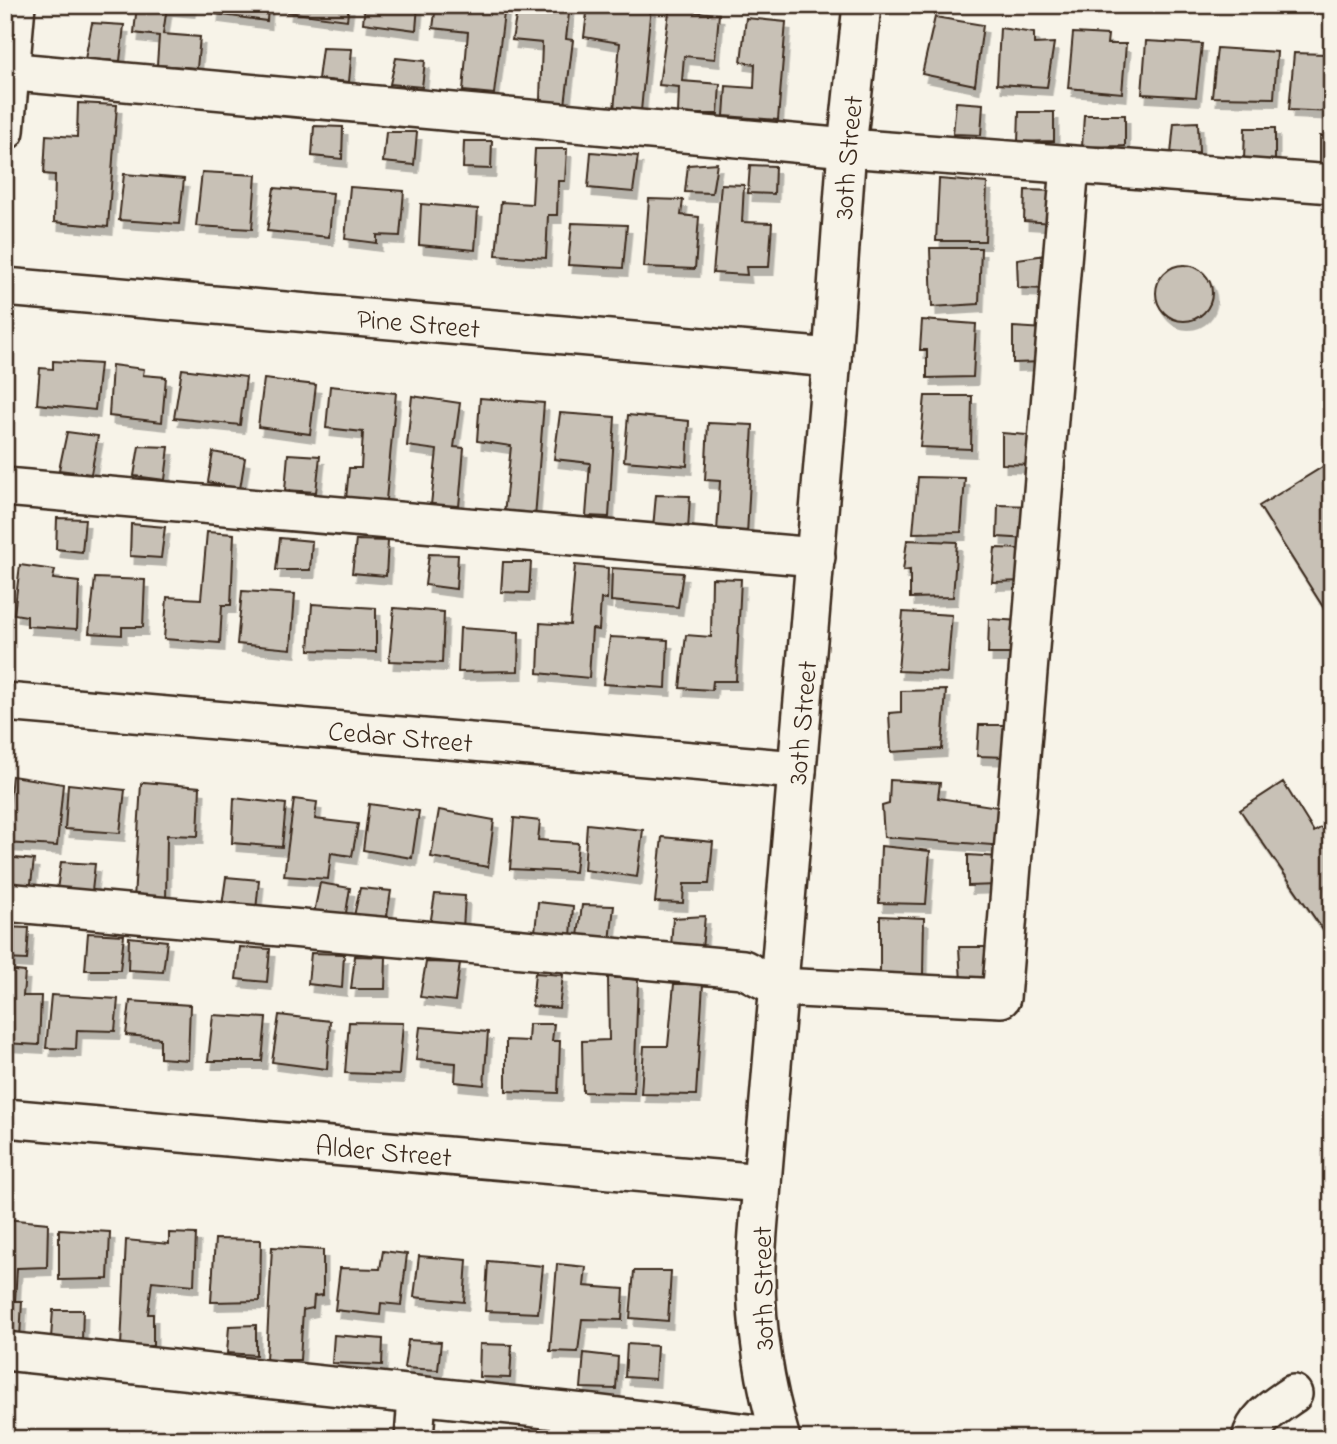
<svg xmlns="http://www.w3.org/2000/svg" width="1337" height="1444" font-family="'Indie Flower',sans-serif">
<defs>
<filter id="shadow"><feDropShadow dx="4.5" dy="8" stdDeviation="0" flood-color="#0004"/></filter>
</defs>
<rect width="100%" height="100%" fill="#f7f3e8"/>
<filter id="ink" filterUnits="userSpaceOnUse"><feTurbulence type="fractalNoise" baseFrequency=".0143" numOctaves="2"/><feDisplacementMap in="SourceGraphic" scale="14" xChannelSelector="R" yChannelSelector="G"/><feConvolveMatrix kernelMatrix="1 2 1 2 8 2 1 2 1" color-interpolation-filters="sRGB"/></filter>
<g filter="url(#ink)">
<path fill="#c8c1b6" stroke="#3b2a1e" stroke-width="2" filter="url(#shadow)" d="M137,5h54l-1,4 -23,-2 -4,27 37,3 -3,31 -40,-3 2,-29 -25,-3z
M215,5h53l-1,16 -53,-7z
M288,5h61l-2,15 -60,-8z
M365,5h53l-2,25 -53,-7z
M436,5h69l-11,89 -31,-3 5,-59 -35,-4z
M518,5h52l-4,34 7,1 -8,65 -25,-5 2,-57 -30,-3z
M588,5h63l-10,106 -27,-1 6,-67 -36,-6z
M670,5h26v7l23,2 -4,45 -31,-3 -2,25 38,3 -2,30h-40l1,-27 -20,-2z
M935,17l48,8 -8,60 -53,-11z
M746,18l40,4 -8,98 -54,-4 2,-30 28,2 1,-24 -14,-2z
M92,23l32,2 -4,36 -35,-2z
M1000,28l34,5v11l20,-1 -7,44 -50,-3z
M1073,33l35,2 -1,9h19l-4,49 -54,-5z
M1146,41l56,3 -6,53 -54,-3z
M322,48l30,1 -3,33 -31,-3z
M1217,48l60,4 -3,46 -62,-1z
M1294,53l32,1 -1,9h7v49l-43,-2z
M396,58l29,3 -3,26 -32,-3z
M956,102l27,2 -2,31 -28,-1z
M78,103l39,2 -9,122 -54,-5 1,-47 -11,-1 2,-39 31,2z
M1019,112h35v29l-36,1z
M1084,115h41v31l-43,1z
M1198,122l1,31 -28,1 3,-31z
M314,126l29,1 -1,32 -30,-3z
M1245,128h30v32l-31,-1z
M386,132h31l-3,33 -31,-3z
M1320,136h12v33l-12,1z
M464,141h28l-1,28 -28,-1z
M535,149h32l-2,32h-7l-1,34h-9l-2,43 -50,-3 5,-53 31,2z
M591,152l47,4 -5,36 -45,-4z
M717,163l-5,30 -27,-1 3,-27z
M750,165l25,1 -1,28 -26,-1z
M202,172l54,3 -4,54 -56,-3z
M124,174l60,5 -5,45 -60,-4z
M939,179l48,4 -2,58h-49z
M721,184l23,1 -2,37 30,1 -3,44h-23l1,8 -34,-2z
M350,187l54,4 -4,45 -23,-1v8l-32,-4z
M274,188l59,5 -4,44 -62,-6z
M1025,190l31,1 -2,32 -30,-2z
M649,199l34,1 -2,15 18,2 -4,52 -51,-2z
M421,204l57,5 -3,41 -56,-5z
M572,223l55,2 -4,43 -55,-3z
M930,248h51l-2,56 -47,3z
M1046,255l2,34 -30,-1 -1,-29z
M1156 293a28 28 0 1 1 56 0a28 28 0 1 1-56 0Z
M922,320l54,4 -3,53 -46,1v-28h-7z
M1013,327l32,2 -1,33 -31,1z
M53,361l47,3 -5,46 -58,-6 3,-36 13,1z
M112,365l32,4 -1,6 23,2 -4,45 -53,-6z
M182,369l64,8 -6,48 -66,-7z
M264,379l52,6 -6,49 -52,-7z
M330,386l66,7 -10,107 -40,-1 3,-31h12l2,-36 -37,-4z
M412,396l48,7 -6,44 10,1 -5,59 -28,-2 6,-55 -30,-4z
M925,396h47l-1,53 -51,-2z
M480,398l64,5 -9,115 -31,-3 7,-69 -34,-5z
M560,413l55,4 -6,100 -23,-1 4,-53 -36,-4z
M628,415l61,6 -2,45 -63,-5z
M708,423l45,2 -6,110 -30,-3 3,-51 -15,-1z
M67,432l31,4 -7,38 -32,-4z
M1002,433l37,3 -2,29 -35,-1z
M139,446l30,1 -4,33 -31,-4z
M213,452l32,6 -5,31 -32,-7z
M288,454l32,2 -4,36 -31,-2z
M1329,463l3,5v153l-73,-115z
M918,477l47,1 -4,54 -48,1z
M656,495l34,1 -2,35 -35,-3z
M998,505l34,1 -3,33 -32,-2z
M57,518l28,1 -3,33 -26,-3z
M131,524l34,3 -4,31 -31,-2z
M207,532l27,2 -3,71h-9l-2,38 -56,-4 3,-42 34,2z
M280,538l32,3 -2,29h-34z
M356,540l32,1 -2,35 -34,-3z
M907,540l50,2 -4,55 -43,1v-28l-7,1z
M995,548l33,1 -2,32 -34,1z
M429,554l29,1 -2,34 -31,-4z
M503,562h28l-2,31 -28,-1z
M20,565l35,5 -2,9 26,3 -2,47 -50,-3v-10l-13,-2z
M575,565l33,3 -1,32 -6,-1 -2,31 -7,-1 -3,49 -51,-5 2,-50 30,2z
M612,568l71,5 -5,34 -67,-6z
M95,578l50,2 -2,47h-21v8l-33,-2z
M712,578l29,1 -5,102h-23l-1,9 -32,-2 6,-53 25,2z
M242,591l53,3 -4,55 -54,-5z
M312,604l64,4v44l-67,-2z
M394,608l50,4 -2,51 -53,-2z
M903,612l49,3 -5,58 -49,-2z
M989,619l32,2 -2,33h-31z
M460,628l59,4 -1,39 -60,1z
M610,637l58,3 -2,48 -63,-4z
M946,690l-4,59 -51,3 -2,-39 12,-1v-21z
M979,725h32l-3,32 -31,-1z
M12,776l51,8 -6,62 -52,-3z
M890,780l50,3 -2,15 67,10v38l-121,-9 -2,-31 7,-2z
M144,782l56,5 -2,49 -31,-1 -1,67 -32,-3 7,-115z
M1283,782l31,50 18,-11v122l-92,-133z
M68,784l57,6 -5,43 -55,-4z
M234,798l52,6 -4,43 -50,-4z
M294,799l23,3 -2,17 43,5 -6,32 -21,-3 -3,26 -44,-3z
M369,804l50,7 -7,47 -49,-8z
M439,810l55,10 -6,47 -57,-10z
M514,818l26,3 -2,19 40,3 -3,29 -65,-3z
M587,824l56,6 -6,47 -53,-7z
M662,837l51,5 -4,42h-25l-1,19 -28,-1z
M881,846l49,5 -4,53 -47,-1z
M968,855l32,2 -2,28 -30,1z
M5,857l29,3 -4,31 -25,-1z
M61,862l34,2 -4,36 -35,-4z
M226,877l33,3 -3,30 -34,-4z
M320,883l30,5 -5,31 -31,-6z
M360,888l31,3 -5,31 -32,-6z
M435,894l30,2 -2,33 -33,-4z
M538,902l35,4 -2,31 -36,-5z
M582,905l32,1 -4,35 -32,-5z
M705,916l-3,33 -31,-2 2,-29z
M880,916l44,2 -1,57 -43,-1z
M5,927l24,1 -2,32 -22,-1z
M88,933l36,2 -4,35h-35z
M129,937l38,4 -4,31 -35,-2z
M240,947l30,2 -3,33 -31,-3z
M959,947h33l-1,33 -30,2z
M311,953l33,1 -2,34 -34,-4z
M355,956l31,1 -1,32h-34z
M426,962l34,1 -5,38 -35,-4z
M5,970l20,2 -2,24h18l-2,49 -34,-2z
M535,973l28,2 -4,33 -27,-2z
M608,977l30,3 -4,113 -51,-1 -1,-51 27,-1z
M674,984h29l-7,111 -55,-1 3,-48h24z
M51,995l67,4 -3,32 -38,-1 -1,19 -30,-1z
M130,1001l60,4 -2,55 -28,-2v-20l-34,-3z
M213,1015l53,3 -4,43h-54z
M279,1015l51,6 -3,48 -55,-7z
M349,1022l54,1 -4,52 -54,-2z
M529,1024h25l-2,17h8l-2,52 -52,-2v-51l22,1z
M420,1027l68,5 -4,53 -29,-3 1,-19 -40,-3z
M5,1219l43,4 -1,44 -30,1 -2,33h7l-2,37h-15z
M59,1229l51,3 -2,47 -49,1z
M169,1233l27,1 -2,51 -42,-4 -4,33h5v32h-32l5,-106 43,4z
M215,1239l46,1 -1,61 -49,1z
M272,1247l51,3v45l-9,1 -1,12 -10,2 -3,50h-34z
M383,1251l24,3 -6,51 -20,-2 -1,12 -45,-5 5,-42 40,1z
M419,1256l48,4 -3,42 -50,-5z
M488,1261l55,5 -5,47 -53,-2z
M557,1264l29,3 -2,19 40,3 -2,31 -40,-1 -4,33 -28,-1z
M634,1271h37l-3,50 -38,-3z
M53,1310h30l-1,30 -31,-2z
M256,1325v30l-29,-2 2,-27z
M334,1335l49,4 -1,26 -50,-2z
M408,1340l33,2 -3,28 -34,-2z
M480,1344l32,1 -2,33 -31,-1z
M627,1344l30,2 -2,33 -30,-2z
M584,1353l34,4 -2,32 -35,-1z"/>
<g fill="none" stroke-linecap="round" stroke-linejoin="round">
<g stroke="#3b2a1e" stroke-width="42">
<g id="minor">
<path d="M5,71l842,77 485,36"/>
<path d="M5,131l11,-126"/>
<path id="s1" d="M5,287l827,71"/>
<path d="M5,487l811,70"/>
<path id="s2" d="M5,702l792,68"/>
<path d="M5,902l738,67 35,18 223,11 69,-833"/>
<path id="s3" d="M5,1118l757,65"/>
<path d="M5,1351l588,63 187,23"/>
<path d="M414,1439l3,-42"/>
<path id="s4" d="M781,1439c-16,-53 -25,-109 -25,-165 0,-30 4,-61 6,-91l70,-825 15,-210 15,-143"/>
<path d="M1251,1439c4,-21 25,-33 42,-45"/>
</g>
</g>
<use href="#minor" stroke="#f7f3e8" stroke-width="37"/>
</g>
</g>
<g text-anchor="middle" stroke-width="5" stroke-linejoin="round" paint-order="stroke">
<g font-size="28" fill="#3b2a1e" stroke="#f7f3e8">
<text dy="10" stroke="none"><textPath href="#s4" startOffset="1288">30th Street</textPath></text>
<text dy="10" stroke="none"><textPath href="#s1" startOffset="415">Pine Street</textPath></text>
<text dy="10" stroke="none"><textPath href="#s4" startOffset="721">30th Street</textPath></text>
<text dy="10" stroke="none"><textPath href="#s2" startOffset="397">Cedar Street</textPath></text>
<text dy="10" stroke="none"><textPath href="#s3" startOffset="380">Alder Street</textPath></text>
<text transform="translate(762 1288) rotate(-91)" y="10">30th Street</text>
</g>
</g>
<rect width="1337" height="1444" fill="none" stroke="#f7f3e8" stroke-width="28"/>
<rect x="14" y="14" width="1309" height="1416" fill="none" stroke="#3b2a1e" stroke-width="2.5" filter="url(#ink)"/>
</svg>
